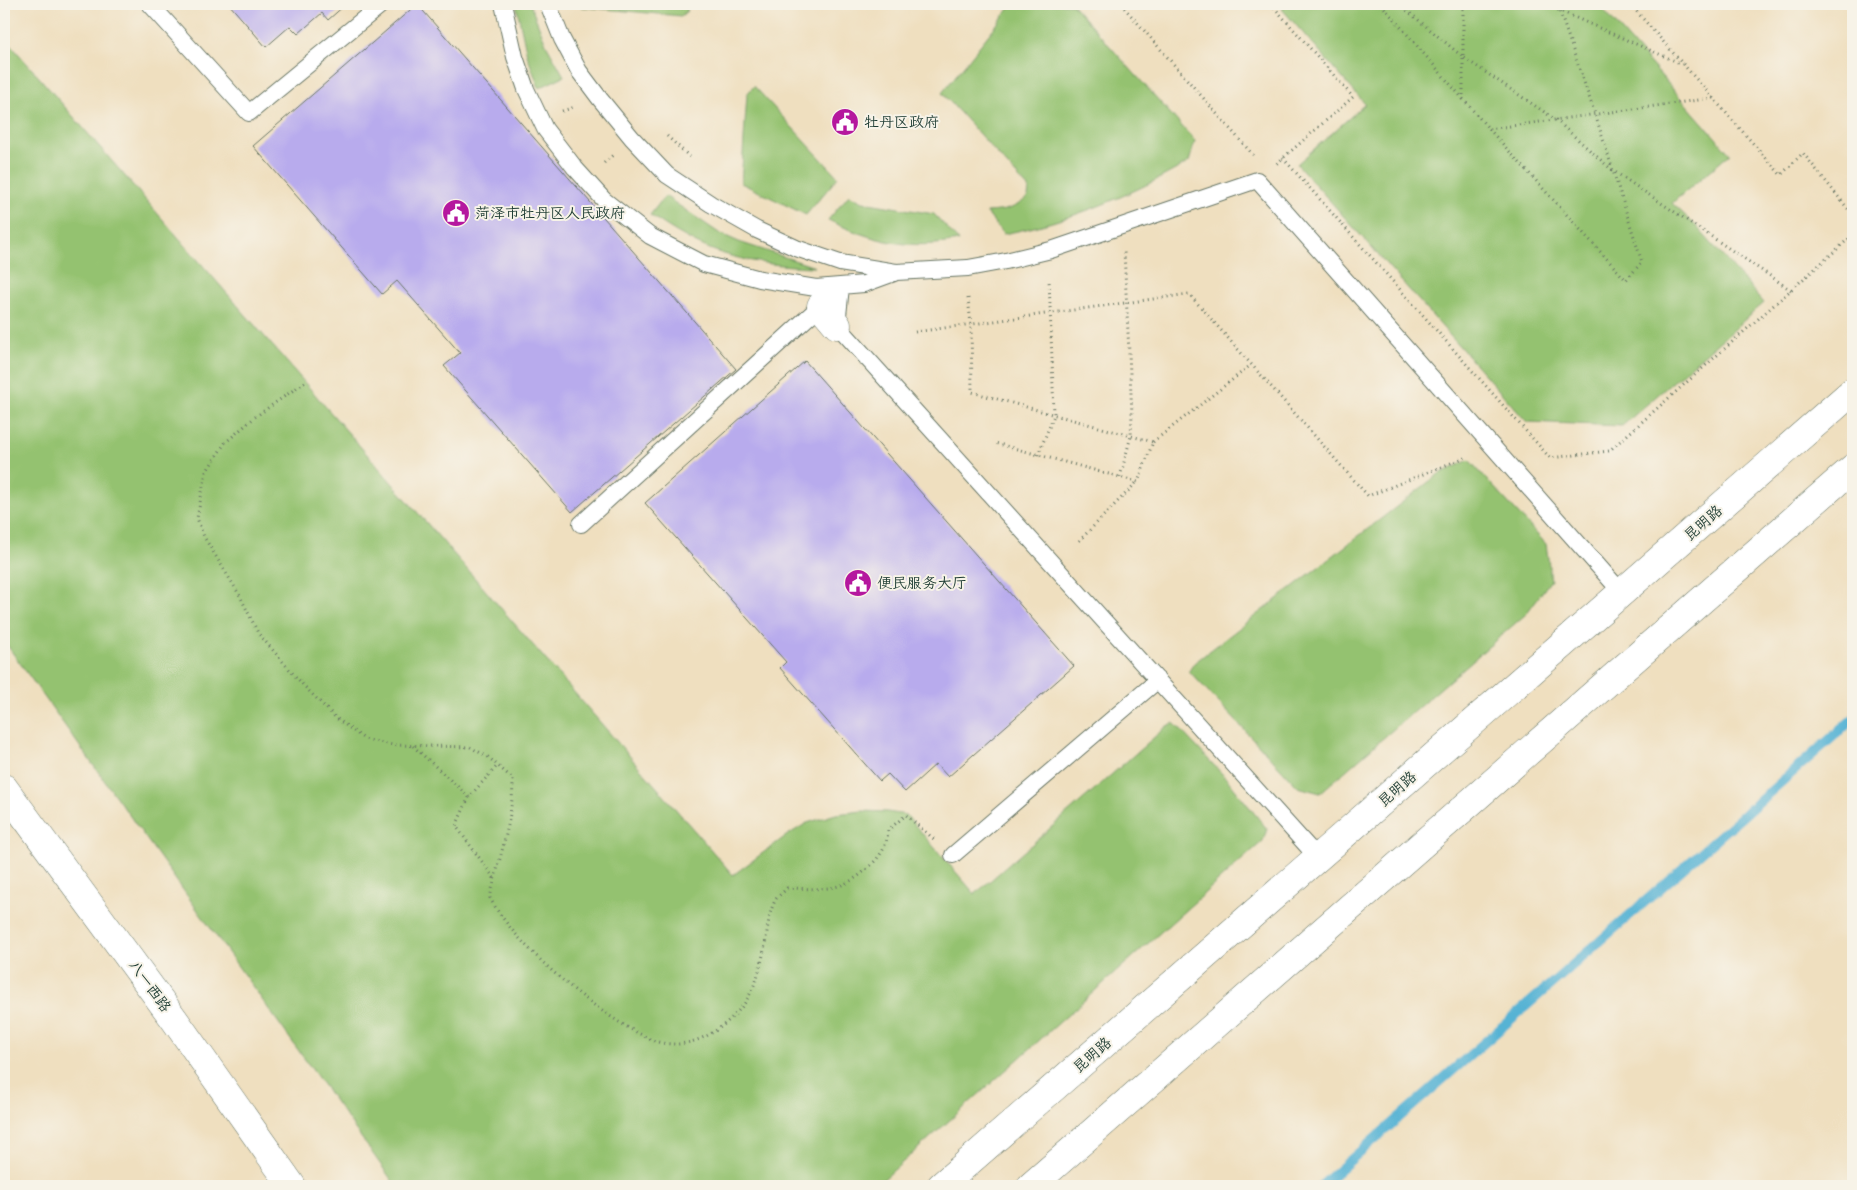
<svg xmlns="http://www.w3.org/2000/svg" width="1857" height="1190" font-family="Mynerve,'LXGW WenKai TC',sans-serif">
<rect width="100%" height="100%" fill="#f7f3e8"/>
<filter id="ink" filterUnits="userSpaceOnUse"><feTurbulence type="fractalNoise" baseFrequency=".02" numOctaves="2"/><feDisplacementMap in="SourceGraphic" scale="10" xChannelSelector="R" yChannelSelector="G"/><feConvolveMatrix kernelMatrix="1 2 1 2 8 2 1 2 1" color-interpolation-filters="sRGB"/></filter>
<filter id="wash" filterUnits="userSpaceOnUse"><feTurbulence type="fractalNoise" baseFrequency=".0096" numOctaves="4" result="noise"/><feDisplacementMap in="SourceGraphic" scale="20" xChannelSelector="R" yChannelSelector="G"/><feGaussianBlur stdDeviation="1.12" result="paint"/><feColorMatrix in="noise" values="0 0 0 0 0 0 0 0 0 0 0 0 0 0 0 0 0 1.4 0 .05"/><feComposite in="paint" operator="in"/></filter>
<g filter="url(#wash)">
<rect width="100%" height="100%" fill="#efdfbf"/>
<path fill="#94c270" stroke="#5a8052" d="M516,4h14l16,40 18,32 -25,12 -12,-33z
M581,4h101l6,6 -7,6 -99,-9z
M1013,4h59l123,137 -6,21c-56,33 -122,60 -186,72l-17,-22c19,-1 27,-2 42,-15l1,-8 -87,-96z
M1288,4h310l132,150 -58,49 24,23 68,77 -142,123 -95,-4 -230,-258 68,-60 -83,-95z
M4,37l729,838 53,-39 21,-13 29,-9 26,-3 25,1 19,3 69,79 192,-168 7,-3 52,55 41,51 -4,12 -387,345h-480l-392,-545z
M754,86l84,91 -32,38 -65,-32 6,-89z
M849,195l14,7 71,12 25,27c-51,9 -84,1 -131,-21z
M665,196l54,37 20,9 76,25c-43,-1 -90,-7 -128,-29 -13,-7 -25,-15 -37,-23z
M1469,460l77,84 5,36 -25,34 -206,179 -22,-6 -109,-116 5,-8 245,-189z"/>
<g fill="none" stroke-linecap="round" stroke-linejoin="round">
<path stroke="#56b3d4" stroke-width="10" d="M1321,1186l532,-467"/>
</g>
<g id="blocks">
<path fill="#b8abed" d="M229,4h117l-18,16 -6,-7 -24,21 -8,-8 -24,21z
M417,4l319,365 -164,143 -128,-146 16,-13 -63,-72 -15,13 -129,-148z
M805,361l269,305 -126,111 -12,-13 -31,28 -17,-18 -8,7 -100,-113 6,-6 -141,-159z"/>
</g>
</g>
<g filter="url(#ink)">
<use href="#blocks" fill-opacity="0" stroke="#687665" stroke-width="1"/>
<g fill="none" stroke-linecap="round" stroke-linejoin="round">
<g stroke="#687665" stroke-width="18">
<path id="service" d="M150,4l99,109 133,-109
M503,4l12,53 11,32 19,40 30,39 29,32 46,36 54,28 56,15 56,9 48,-4 30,-11
M548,4l14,35 17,32 21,28 32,39 35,37 44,29 46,26 39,18 44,15 56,9 72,-4 38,-7 45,-11 206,-70 366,414
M581,524l260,-237 -4,38 481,533
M953,855l205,-175"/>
</g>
<g stroke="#687665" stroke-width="29">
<path id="tertiary" d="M821,306l16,19"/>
</g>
<g stroke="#687665" stroke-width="29">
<path id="secondary" d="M4,788l170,231 118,167"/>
</g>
<g stroke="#687665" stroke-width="29">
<path id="trunk" d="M941,1186l912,-795
M1031,1186l822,-718"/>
</g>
<path stroke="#687665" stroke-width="3" stroke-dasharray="1 4" stroke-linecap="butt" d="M1121,4l132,151
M1274,4l-2,1 81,92 -78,68
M1381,4l82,95
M1399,4l64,53 93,63 56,50 179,120
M1463,4v95l26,30 224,-31
M1544,4l138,60
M1630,4l151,171 22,-22 50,62
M562,111l13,-4
M1489,129l137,151 16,-18 -47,-148 -38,-110
M667,136l25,23
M1283,158l267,300 59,-7 244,-216
M604,163l11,-10
M968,298l3,26 1,68 181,50 -15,40 -143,-39
M915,332l274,-38 179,202 98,-39
M305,382l-50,35 -30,26 -19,29 -9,46 7,19 35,57 19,39 45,52 33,33 28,21 29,6 77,2 18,10 25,22c0,42 -14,79 -23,119 25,47 100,110 148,135 5,2 11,6 17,8 5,2 13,3 18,3 28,1 55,-19 71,-40 13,-19 18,-42 22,-65 2,-13 3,-28 10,-40 3,-4 8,-7 11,-11 39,1 56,5 85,-24 11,-11 15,-20 16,-34l18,-15 29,25
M1153,442l98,-77
M1038,455l16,-40 -5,-136
M1120,477l11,-41 1,-22 -8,-163
M1079,541l58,-59
M413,746l56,51
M494,878l-38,-52 13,-29 29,-32"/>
<use href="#service" stroke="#fff" stroke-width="16"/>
<use href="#tertiary" stroke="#fff" stroke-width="28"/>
<use href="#secondary" stroke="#fff" stroke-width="28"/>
<use href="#trunk" stroke="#fff" stroke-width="28"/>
</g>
</g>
<defs>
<g id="civic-disc" transform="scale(1.4375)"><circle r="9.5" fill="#b5179e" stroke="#f7f3e8"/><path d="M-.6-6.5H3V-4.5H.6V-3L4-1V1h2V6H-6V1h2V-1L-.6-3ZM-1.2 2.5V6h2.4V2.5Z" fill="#fff"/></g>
</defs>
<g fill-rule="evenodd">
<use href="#civic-disc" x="845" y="122"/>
<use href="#civic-disc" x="456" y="213"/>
<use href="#civic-disc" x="858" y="583"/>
</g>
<g text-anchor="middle" stroke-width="4" stroke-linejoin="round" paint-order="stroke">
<g font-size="15" fill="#1f3d34" stroke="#f7f3e8" text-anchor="start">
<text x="864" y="127">牡丹区政府</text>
<text x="475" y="218">菏泽市牡丹区人民政府</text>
<text x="877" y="588">便民服务大厅</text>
</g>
<g font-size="15" fill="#1f3d34" stroke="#f7f3e8">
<text transform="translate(1703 523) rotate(-41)" y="5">昆明路</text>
<text transform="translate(1397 789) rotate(-41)" y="5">昆明路</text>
<text transform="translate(150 986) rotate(54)" y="5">八一西路</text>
<text transform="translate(1092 1055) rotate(-41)" y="5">昆明路</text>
</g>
</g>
<rect width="1857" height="1190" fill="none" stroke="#f7f3e8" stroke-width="20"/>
</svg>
